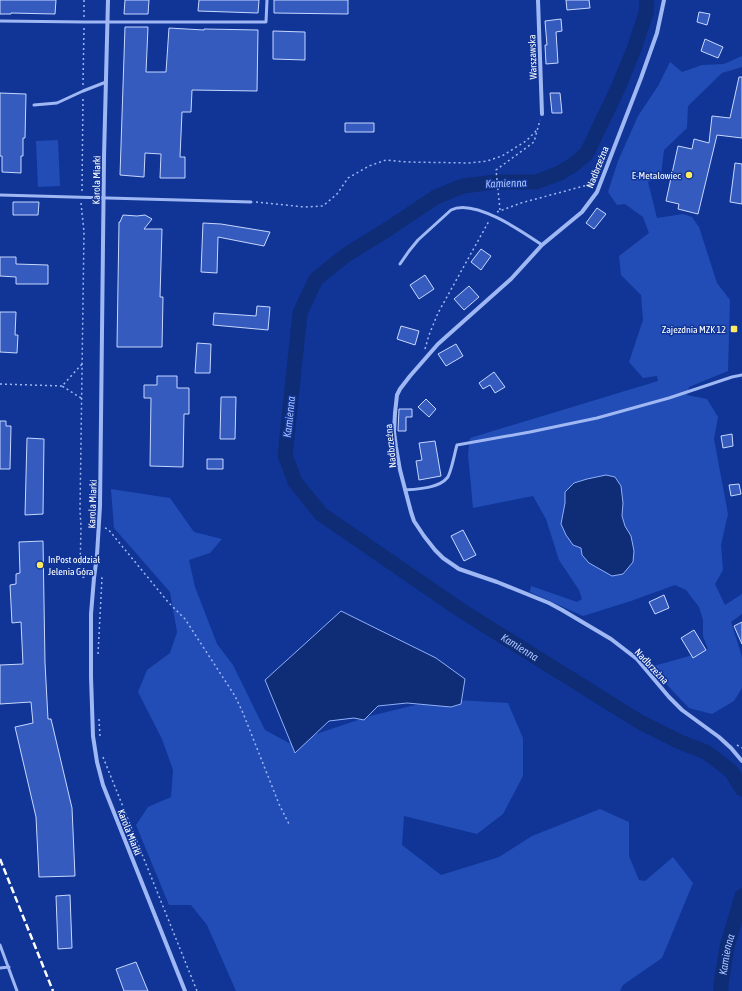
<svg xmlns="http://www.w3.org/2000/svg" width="742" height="991" font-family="'Asap Condensed',sans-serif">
<rect width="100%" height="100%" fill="#103597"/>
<path fill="#224db6" d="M742,56v11l-20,6 -34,33 -1,22 -23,22 -3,25 -13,7 9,36 26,-4 9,3 7,10 18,56 13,17 -2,71 -39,16 -2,8 20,4 11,18 -4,22 14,75 -7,31 2,25 -8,14 10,21 17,-11v20l-11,8 11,35v31l-8,13 -22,13 -23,-6 -39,-41 36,-10 22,-8 -5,-13v-16l-4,-13 -13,-17 -11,-5 -44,16 -48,15 -53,-24 1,-6 46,16 5,-3 -3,-9 -20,-30 -13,-41 -13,-23 -60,12 -5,-54 2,-16 188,-57 -1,-5 -14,2 -14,-16 14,-42 -2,-25 -20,-20 -2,-19 30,-23 -6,-16 -18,-13 -8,1 -9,-13 10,-31 20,-45 20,-30 12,-24 12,10 20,-7 22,-1z
M58,140l2,46 -22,1 -2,-46z
M111,489l59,9 24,34 28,7 -12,14 -21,7 6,27 22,57 16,21 32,65 24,13 81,-27 70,-17 68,4 15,35v38l-20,38 -26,20 -73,-18 -2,29 39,30 58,-18 33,-21 68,-27 29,13v34l10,24 6,1 28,-24 20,26 -31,75 -39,27 -3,6h-384l-29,-66 -16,-20h-22l-33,-80 12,-18 23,-10 2,-27 -11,-31 -24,-47 9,-22 23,-17 7,-21 -7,-40 -56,-64z"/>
<path fill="#0f2c77" stroke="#90b0f8" d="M606,475l9,2 6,9 2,17 -1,13 3,10 6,10 3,15 -1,11 -10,12 -11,2 -23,-13 -7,-8 -1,-7 -8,-3 -7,-10 -5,-11 4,-21v-11l9,-9 13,-4z
M341,611l95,47 29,21 -4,25 -10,3 -44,-4 -29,3 -14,14 -10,-2 -25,3 -34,32 -30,-73z"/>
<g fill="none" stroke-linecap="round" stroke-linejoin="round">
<g stroke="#0f2c77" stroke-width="15">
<path id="s1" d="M647,0l-1,13 -12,36 -16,39 -31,65 -14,12 -13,8 -24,9h-40l-33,4 -27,11 -48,32 -42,26 -30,24 -16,34 -15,142 10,27 26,32 141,97 178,111 40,20 26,10 25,19 11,18"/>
<path id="s2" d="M721,991v-7l6,-37 15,-51"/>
</g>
</g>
<path fill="#345bbd" stroke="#c7d7fe" d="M0,0h56l-1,14 -44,-1v1h-11z
M125,0h24l-1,14h-24z
M199,0h60l-1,13 -60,-2z
M274,0h74v14l-74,-1z
M566,0h23l1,8 -23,2z
M699,12l11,2 -3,11 -10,-3z
M561,19l1,12 -6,1 2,31 -12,1 -1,-19h2l-2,-24z
M125,27h23l-2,45h20l3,-44 35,2v-1l54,1 -1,61 -65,-1 -1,22h-9l-2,45h5v21h-25l1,-24 -16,-1 -1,24 -24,-2z
M273,31l32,1v28l-32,-1z
M705,39l18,8 -5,11 -17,-7z
M739,77h3v61l-25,-3 -19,79 -20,-5 1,-5 -13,-3 12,-55 14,3 2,-10 15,4 3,-27 18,2z
M0,93l26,1 -1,44h-2v18h-2v17l-19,-1v-16h-2z
M550,93h10l2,20h-10z
M345,123h29v9h-29z
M735,163l7,1v40l-12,-2z
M13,202h26l-1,13h-25z
M597,208l9,6 -12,15 -8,-6z
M123,215l14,1 8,-1 7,4 -8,10h18l-2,68h3l-1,50h-45l2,-125h1z
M203,223l18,1 49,8 -6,14 -46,-9 -1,36 -16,-1z
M481,249l10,7 -10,14 -10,-8z
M0,257h16v7l32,1v19h-32v-7l-16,-1z
M425,275l9,14 -15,10 -9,-14z
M469,286l10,11 -15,13 -10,-11z
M257,306l13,1 -2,23 -55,-5 1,-12 42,3z
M0,312h16l-1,23h3l-1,18 -17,-1z
M401,326l18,5 -4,14 -18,-6z
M197,343l14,1 -1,29h-15z
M456,344l7,12 -17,10 -8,-12z
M494,372l11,15 -10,6 -5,-8 -7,4 -4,-6z
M157,376h20v12h12v26h-5l-1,53 -33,-1 1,-68h-7v-13h13z
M221,397h15l-1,42h-15z
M426,399l10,10 -7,8 -11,-10z
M399,409h13v8h-6v14h-8z
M0,421h6v5h5l-1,43h-10z
M732,434l1,12 -10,2 -2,-12z
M27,438l17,1 -1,75 -18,1z
M435,441l6,35 -22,4 -3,-19 6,-1 -3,-17z
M207,459h16v10h-16z
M739,484l2,10 -10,2 -2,-11z
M463,530l13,25 -12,6 -13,-25z
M43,541l2,122 3,56h3l21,89 3,68 -36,1 -3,-60 -21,-90 18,-4 -2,-21 -31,2v-39l23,-1 -2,-42 -9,1 -2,-38 6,-1v-10l4,-1 -1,-31z
M664,595l5,13 -14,6 -6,-12z
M742,622v22l-8,-18z
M694,630l12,20 -13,8 -12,-20z
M70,895l2,53 -14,1 -2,-53z
M136,962l12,29h-24l-8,-22z"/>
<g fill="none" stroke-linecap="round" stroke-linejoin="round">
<path stroke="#9fb8f4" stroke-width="1.5" stroke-dasharray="2 3" stroke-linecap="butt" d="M84,17v-17
M83,85l1,-58
M82,191l1,-94
M256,202l48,5 19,-1 14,-12 11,-16 21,-12 17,-6 21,2 62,1 18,-2 15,-5 24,-15 12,-12
M81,203l3,29 -4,279 1,15 -1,46 2,5 5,1
M500,210l-4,-40 38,-28 6,-22
M497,212l24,-9 74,-20
M425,349l4,-14 9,-22 51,-92
M0,384l62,2
M81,398l-19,-12 20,-22
M105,528l3,1 60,73 17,17 50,77 8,17 36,91 10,20
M98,654l4,-76h-3
M99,719l1,18
M737,745l5,3
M103,757l94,234"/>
<path stroke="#9fb8f4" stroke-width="3" d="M0,21l84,1h182l1,-22
M34,105l23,-2 26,-12 23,-9
M0,195l251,7
M400,264l9,-13 9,-11 33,-30c23,-12 72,22 91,35
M405,490c13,-1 34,-2 42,-12 4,-4 8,-27 10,-33l73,-13 67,-14 72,-20 63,-21 10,-2
M0,945l17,46
M0,968l9,-1"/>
<path stroke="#9fb8f4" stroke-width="4" d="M108,0l-4,157 -4,349 -3,49 -3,23 -3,36v63l2,59 4,26 6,23 82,206
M538,0l4,114
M664,0l-7,33 -16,45 -44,114 -15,20 -40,33 -31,34 -73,65 -28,32 -10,13 -3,6 -2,18 -1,19 2,15 4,23 11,42 3,9 10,15 11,14 8,8 16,11 38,13 52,21 13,7 49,29 26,20 32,38 13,13 37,27 12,11 11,13"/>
<path stroke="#fff" stroke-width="2.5" stroke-dasharray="7 3" stroke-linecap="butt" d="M0,859l53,132"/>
</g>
<g fill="#ffea62" stroke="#103597" stroke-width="1.5">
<circle cx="689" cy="175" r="4"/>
<rect x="730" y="325" width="8" height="8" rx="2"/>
<circle cx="40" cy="565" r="4"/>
</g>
<g text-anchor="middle" stroke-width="3" stroke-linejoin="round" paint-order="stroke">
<g font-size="10" fill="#fff" stroke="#103597">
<text transform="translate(532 57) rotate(-92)" y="4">Warszawska</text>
<text transform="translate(597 167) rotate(-68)" y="4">Nadbrzeżna</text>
<text transform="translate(96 180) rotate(-89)" y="4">Karola Miarki</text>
<text transform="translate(390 446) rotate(-96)" y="4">Nadbrzeżna</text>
<text transform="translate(92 504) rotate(-88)" y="4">Karola Miarki</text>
<text transform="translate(652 666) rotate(47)" y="4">Nadbrzeżna</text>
<text transform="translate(130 832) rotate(68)" y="4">Karola Miarki</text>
</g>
<g font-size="10" fill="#fff" stroke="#103597" text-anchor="end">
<text x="681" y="179">E-Metalowiec</text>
<text x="726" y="333">Zajezdnia MZK 12</text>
<text x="48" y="563" text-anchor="start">InPost oddział<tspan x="48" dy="12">Jelenia Góra</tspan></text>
</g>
<g font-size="11" font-style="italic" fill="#abc3fb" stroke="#103597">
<text transform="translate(506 183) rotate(-2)" y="4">Kamienna</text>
<text transform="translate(289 417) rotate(-84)" y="4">Kamienna</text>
<text dy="4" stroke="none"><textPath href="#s1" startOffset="962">Kamienna</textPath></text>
<text dy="4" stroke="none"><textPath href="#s2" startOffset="37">Kamienna</textPath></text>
</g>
</g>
</svg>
